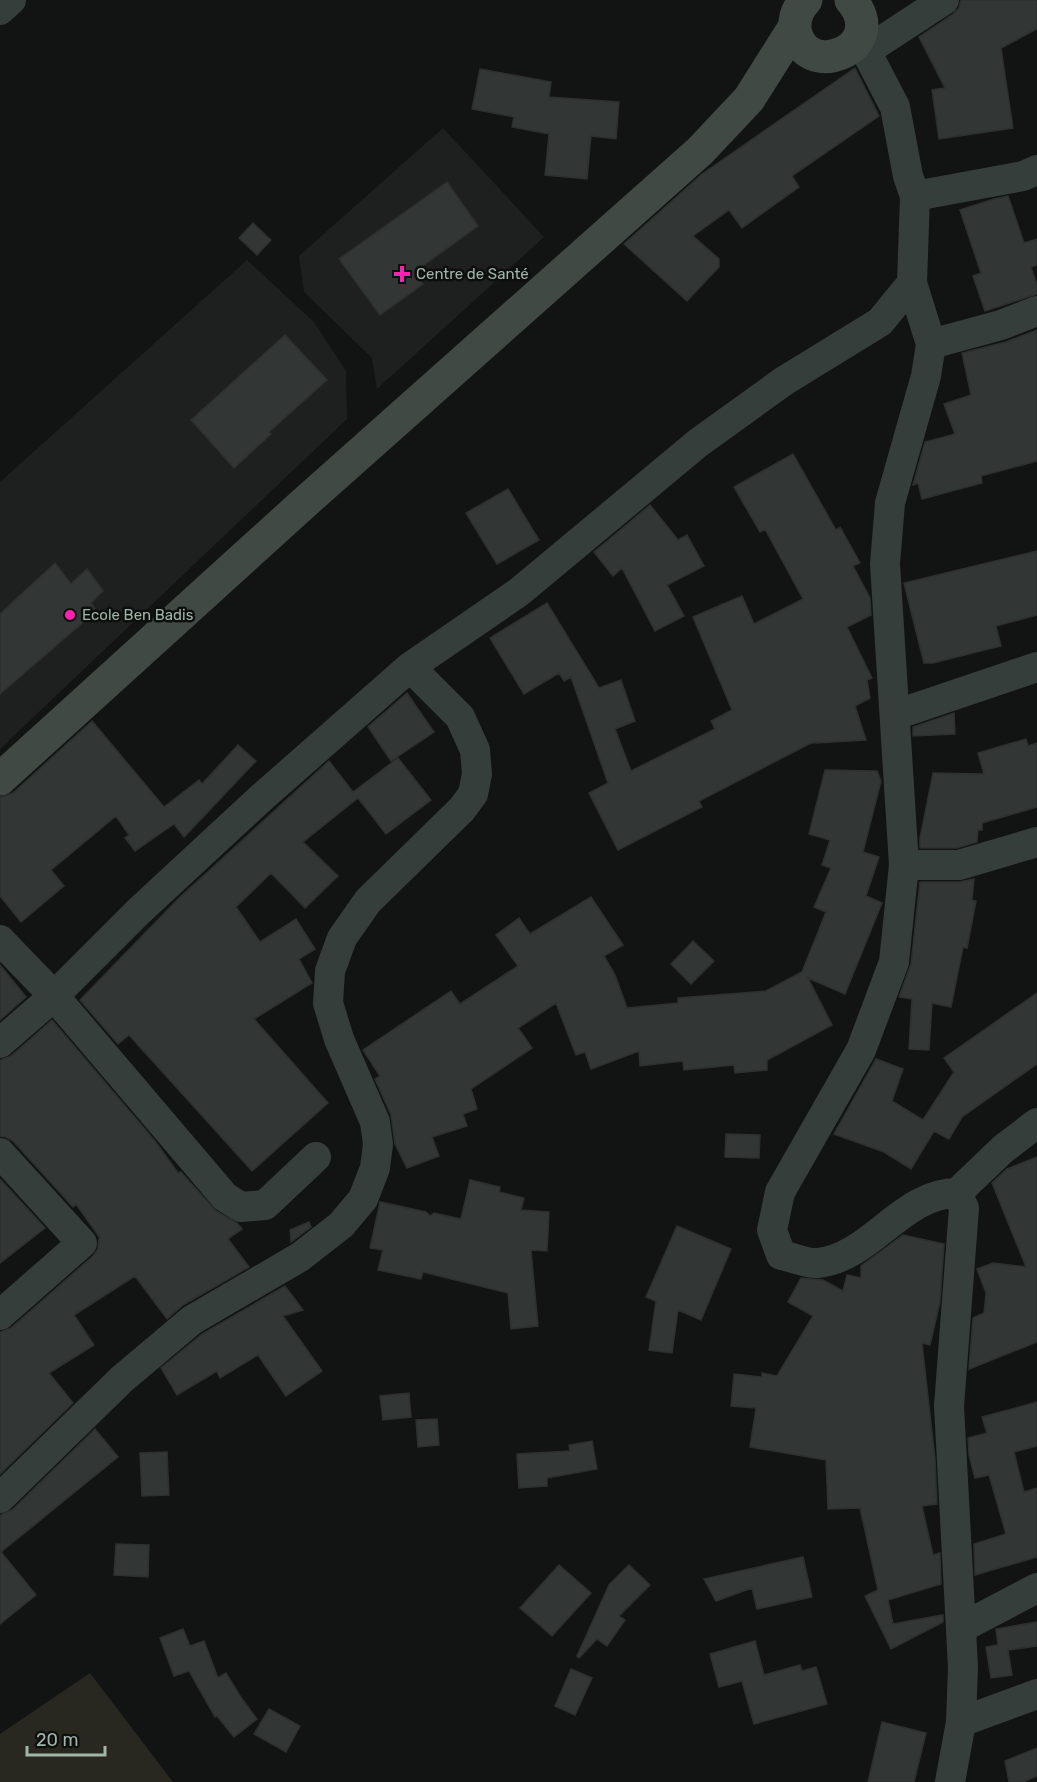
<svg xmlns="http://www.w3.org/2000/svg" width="1037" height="1782" font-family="Rubik,sans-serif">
<rect width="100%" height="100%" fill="#121313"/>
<path fill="#1e2020" d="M443,128l101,109 -167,152 -5,-31 -68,-66 -5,-36z
M247,260l67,62 32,49 1,48 -347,330v-267z"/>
<path fill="#282720" d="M90,1673l83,109h-173v-48z"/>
<path fill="#323634" stroke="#2c302e" stroke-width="1.5" d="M961,0h76v29l-36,19 12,80 -74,11 -7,-49 13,-2 -26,-51 34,-23 6,-6z
M855,68l24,48 -87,60 7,11 -57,41 -13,-18 -36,26 26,23v8l-32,34 -63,-57 78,-70z
M480,69l71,13 -2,15 70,5 -3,37 -25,-3 -4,43 -42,-4 4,-41 -37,-7 2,-10 -42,-8z
M447,182l31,44 -64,46 9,12 -43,31 -41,-56z
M1008,196l16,47 13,-4v26l-6,2 6,18v9l-52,17 -12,-35 8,-3 -21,-63 34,-11z
M253,223l18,17 -14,15 -18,-17z
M1037,330v131l-56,15 1,7 -60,16 -4,-16 -5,2 12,-43 30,-8 -11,-30 27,-9 -9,-42 44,-11z
M285,335l42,45 -58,52 2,2 -37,34 -43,-48z
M793,454l43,76 4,-3 20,36 -7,3 17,32 1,17 -24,12 25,51 -5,2 3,18 -15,8 11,34 -50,3v-1l-7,2 -110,57 3,6 -84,43 -29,-57 19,-10 -37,-106 -7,4 -5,-8 -35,21 -34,-56 57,-35 52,85 22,-8 14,41 -20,8 16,42 84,-42 -4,-8 21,-11 -39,-93 49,-21 12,28 49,-25 -38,-70 -5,3 -26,-45z
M508,489l31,51 -42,24 -31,-51z
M650,505l28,35 9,-5 17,31 -37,19 17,31 -29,15 -33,-63 -9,8 -19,-24z
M1037,551v64l-41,11 5,20 -68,17h-9l-20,-80z
M55,563l16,21 16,-15 16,22 -12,12 5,8 -96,83v-80z
M407,693l27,39 -43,29 -23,-34z
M954,713l1,21 -42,2v-9z
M92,721l72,86 35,-27 3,4 36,-39 18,16 -72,76 -10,-13 -39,27 -10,-13 4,-3 -13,-19 -65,54 13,16 -43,36 -21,-26v-99l13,-4z
M1026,739l2,7 9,-3v64l-55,16v7h-4l-1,12 -20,6h-37v-10l13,-65 51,1 -6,-21z
M398,758l33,42 -45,34 -28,-36 -55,44 35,34 -33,32 -34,-35 -35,34 24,35 36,-23 19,30 -16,10 13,24 -58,36 74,84 -76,68 -123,-136 -11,9 -38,-44 98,-101 151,-138 24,31z
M825,770l52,1 4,10 -18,71 16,5 -13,39 16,7 -37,91 -37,-16 24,47 -65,35v10l-32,3 -1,-8 -50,5 -1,-9 -43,5 -1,-15 -48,18 -6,-17 -9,3 -20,-52 -38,25 14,20 -61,41 6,20 -14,5 4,12 -35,11 7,19 -32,12 -12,-24 -4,-29 -16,-36 5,-3 -17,-26 88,-59 9,13 58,-38 -22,-31 23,-17 11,16 61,-37 32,48 -19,11 11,19 12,33 51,-5v-5l88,-7 36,-19 24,-60 -12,-5 17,-39 -9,-3 8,-25 -21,-6z
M974,879l-2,21 4,1 -9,47 -4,-1 -12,60 -19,-4 -3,47 -20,-1 3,-50 -13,-2 12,-33 9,-82h39z
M693,941l21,20 -23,23 -20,-20z
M0,965l26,32 -26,23z
M1037,993v71l-75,53 -13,22 -15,-8 -23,38 -27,-17 -50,-18 42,-75 27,10 -11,32 31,19 31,-48 -10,-14z
M52,1020l103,121 23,32 3,-1 35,39 21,12 5,6 -14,10 21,28 -66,38 -16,14 -32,-43 -61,39 20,30 -45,28 24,30 -73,71v-142l11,-4 82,-72 5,-7 1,-10 1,-1 -24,-34 -3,3 -60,-66 -7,-4 -6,-1v-76l11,-4z
M726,1134l34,1 -1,23 -34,-1z
M1037,1157v185l-68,27 4,-51 11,-5 2,-20 -9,-24 16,-6 33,4 -34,-84 15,-14z
M0,1179l45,49 -45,35z
M470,1180l30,7 -1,5 25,6 -3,12 28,2 -2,39 -16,-1 7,76 -27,3 -3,-36 -85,-21 -2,7 -43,-9 5,-20 -13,-2 10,-46 46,10 4,4 4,-3 27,6z
M309,1222l2,5 -20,15 -1,-12z
M677,1226l54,23 -30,71 -23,-10 -6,43 -23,-3 7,-49 -10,-4z
M903,1235l41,9 -4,58 -10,43 -8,-2 13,116 2,45 -15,2 11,49 7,-2 1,31 -53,16 5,24 50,-9v7l-52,27 -26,-53 13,-6 -18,-82 -32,1 -2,-49 -76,-13 6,-39 -25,-2 3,-32 28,3v-4l15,3 36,-60 -25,-14 13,-24 22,2 20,11 4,-16 14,3v-12z
M285,1286l18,24 -20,6 39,55 -36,25 -28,-41 -38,23 -3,-7 -40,24 -16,-27 41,-34z
M409,1393l2,24 -28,3 -3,-24z
M1037,1402v44l-23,6 10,40 13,-4v69l-62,18 -1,-31 32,-10 -17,-59 -14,3 -6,-23 -1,-17 19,-5 -5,-16z
M437,1419l2,26 -21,2 -2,-27z
M95,1429l23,28 -117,95 35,43 -36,29v-109l12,-5z
M592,1441l5,28 -50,9v8l-28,2 -2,-34 53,-3 -1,-6z
M167,1452l2,43 -27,1 -2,-43z
M116,1544l33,1 -1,32 -34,-2z
M803,1557l9,40 -55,12 -5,-21 -36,13 -12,-22z
M559,1565l32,28 -39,43 -32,-28z
M629,1565l21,20 -31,31 6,4 -18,26 -10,-7 -18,19 -2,-2 32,-71z
M1037,1622v24l-29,4 4,25 -21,3 -5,-31 12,-2 -2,-16z
M183,1629l7,17 14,-5 14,37 8,-5 14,23 17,23 -23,18 -17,-21 -2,1 -26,-46 -15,5 -14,-38z
M755,1641l9,34 36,-10 2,6 14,-4 11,37 -73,20 -12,-43 -23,6 -9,-33z
M571,1669l21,9 -17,37 -20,-9z
M269,1709l31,17 -14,26 -32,-18z
M882,1722l44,11 -12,49h-46z
M1037,1748v28l-14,6h-14l-4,-21z"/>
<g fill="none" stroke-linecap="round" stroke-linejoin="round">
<path stroke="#363e3b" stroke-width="30" d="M0,10l11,-10
M856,43l10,8 29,56 13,69 7,20 -3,87 19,61 -5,32 -36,127 -5,61 19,301 -10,97 -33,88 -81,142 -8,38 9,25c11,2 26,9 37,8 54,-6 84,-70 139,-70l7,15 -15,198 14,261 -2,55 -11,60
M866,51l78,-51
M915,196l108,-20 14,-6
M931,344l70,-19 36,-14
M895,715l142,-48
M904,865h55l78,-23
M0,940l54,56 171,201 16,10 24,-2 51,-48
M0,1043l54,-47 85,-85 122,-113 149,-131 109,-75 179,-149 86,-62 96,-59 32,-39
M0,1153l82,90 -82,72
M957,1193l46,-44 34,-26
M0,1498l122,-119 70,-59 108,-63 41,-32 22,-26 12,-31 3,-24 -3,-22 -36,-83 -11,-36 2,-32 12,-33 26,-37 94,-92 11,-15 4,-20 -2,-24 -15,-33 -50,-50
M961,1628l76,-40
M961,1722l76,-28"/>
<path stroke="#404944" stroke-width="33" d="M806,0c-8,8 -12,18 -11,29 8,54 97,20 56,-29
M0,779l303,-275 397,-353 49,-52 46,-73"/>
</g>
<g fill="#fc21ae" stroke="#0d0e0e" stroke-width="2">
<path d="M399 265h6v6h6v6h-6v6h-6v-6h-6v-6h6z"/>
<circle cx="70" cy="615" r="6"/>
</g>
<g text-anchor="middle" stroke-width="5" stroke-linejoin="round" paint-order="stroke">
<g font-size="15" fill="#a2b5a9" stroke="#0d0e0e" text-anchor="start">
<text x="416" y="279">Centre de Santé</text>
<text x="82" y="620">Ecole Ben Badis</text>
</g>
</g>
<path d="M27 1746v9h78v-9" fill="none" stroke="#a2b5a9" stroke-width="3"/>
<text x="36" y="1746" font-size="18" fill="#a2b5a9" stroke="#0d0e0e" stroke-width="4.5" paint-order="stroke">20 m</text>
</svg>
